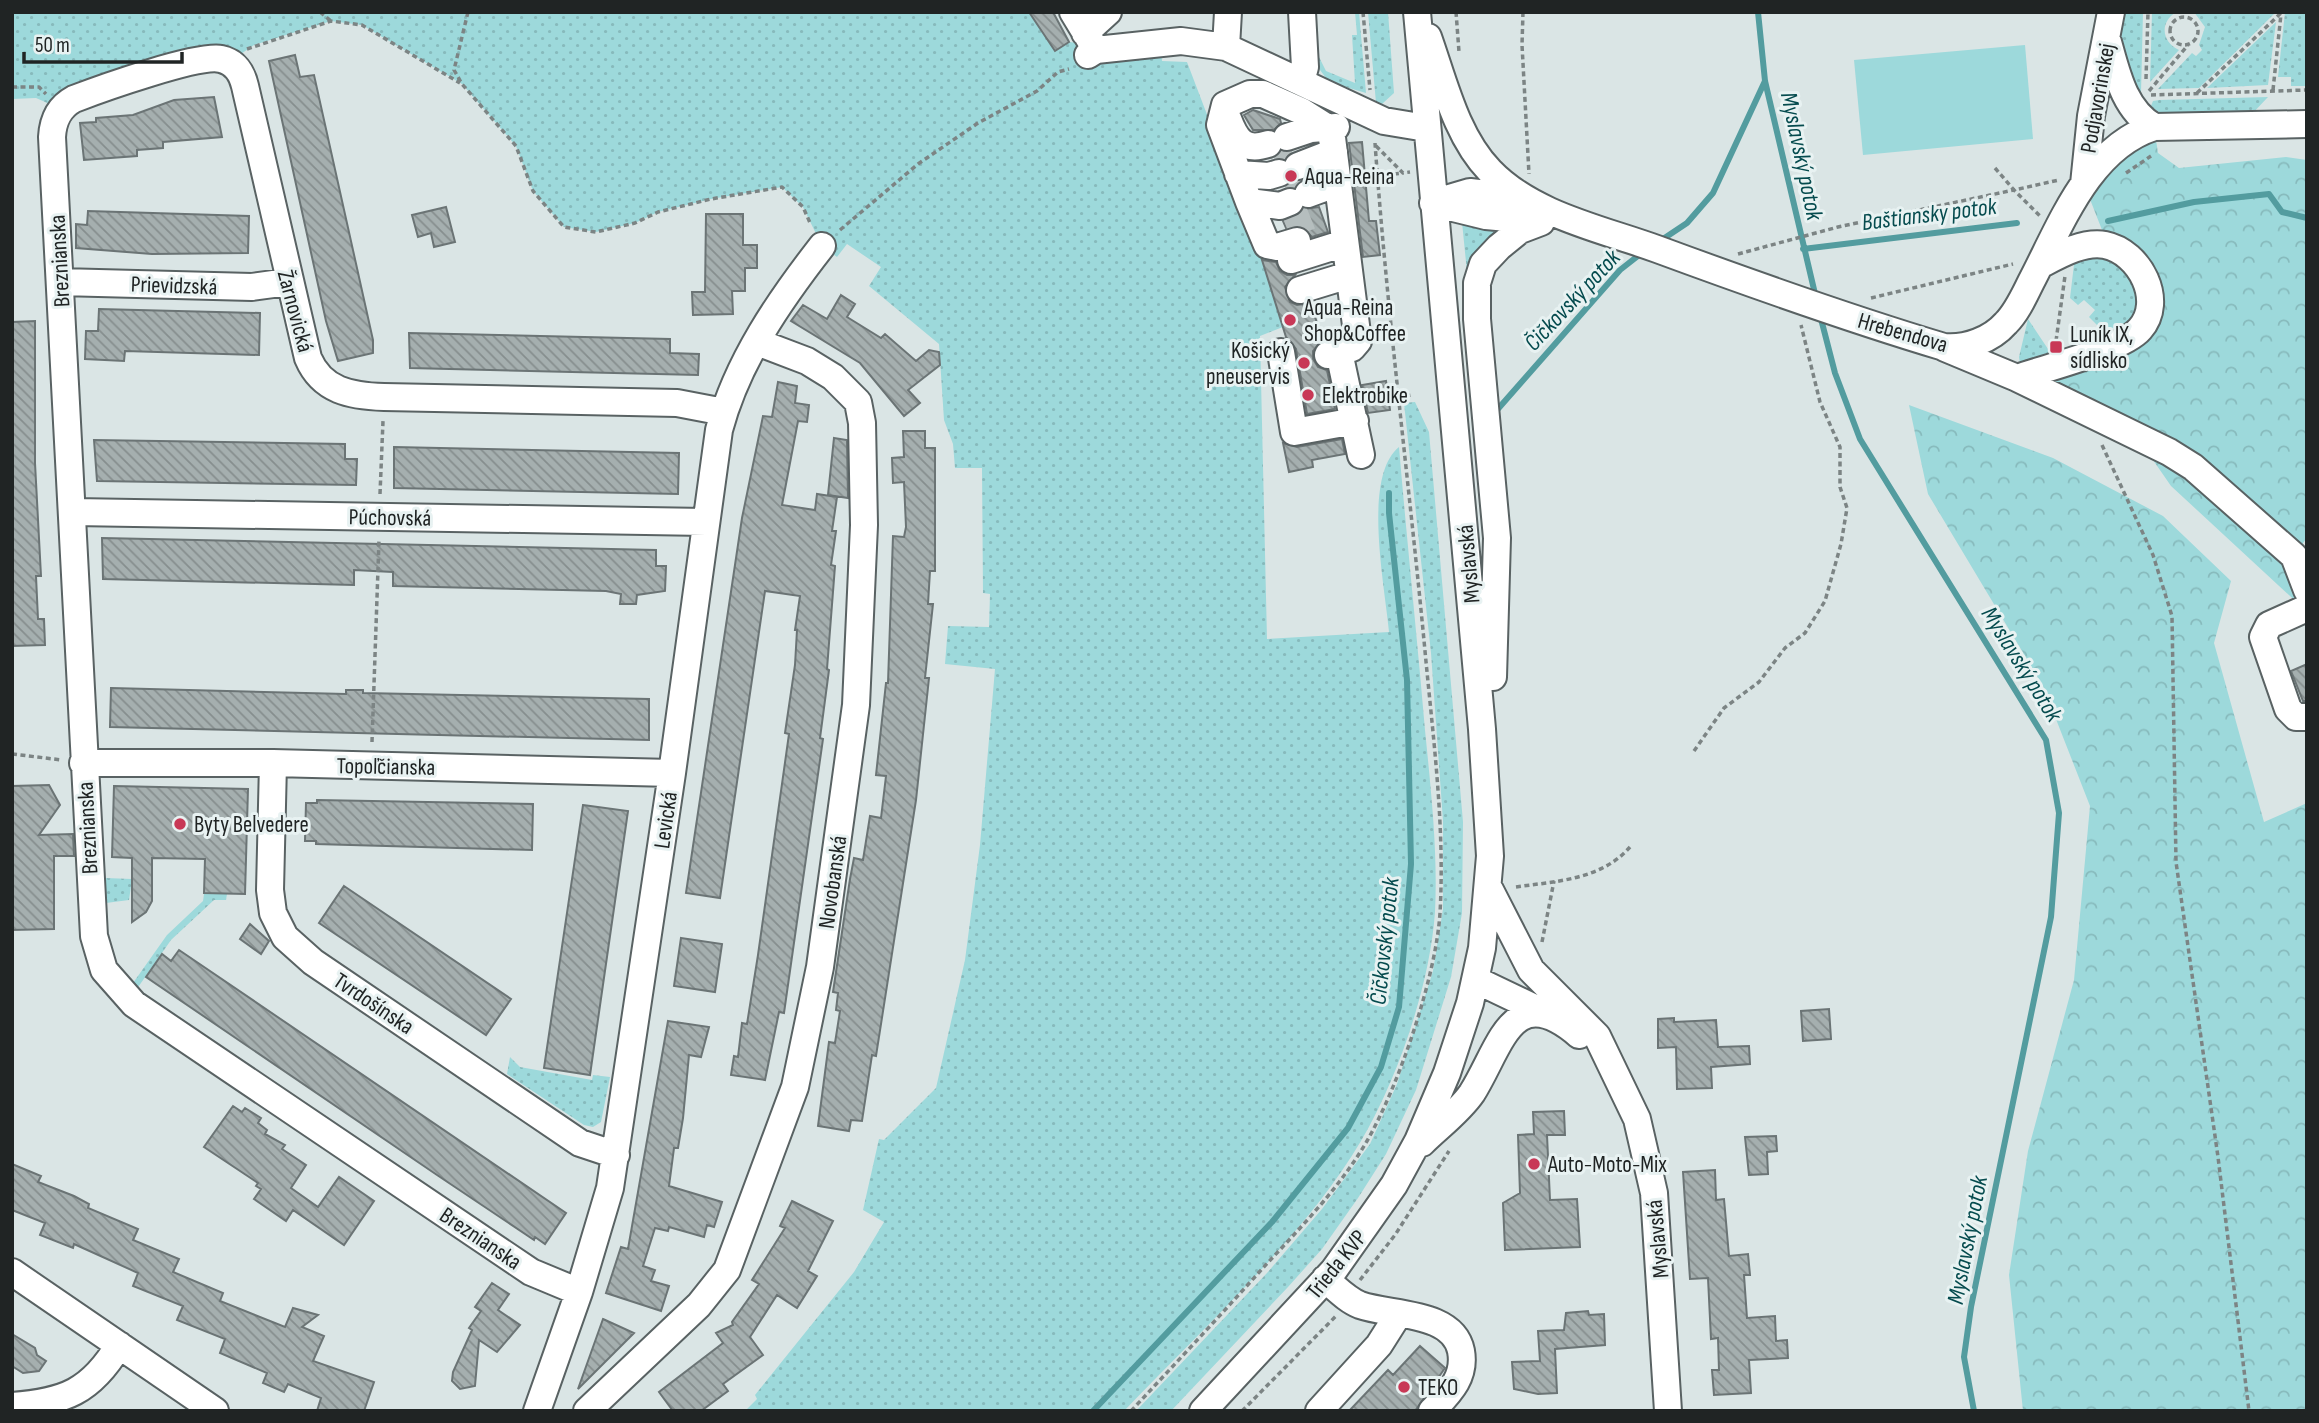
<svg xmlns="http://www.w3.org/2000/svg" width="2319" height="1423" font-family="'Sofia Sans Condensed',sans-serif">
<defs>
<pattern id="grass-dots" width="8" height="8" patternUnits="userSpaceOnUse" patternTransform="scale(1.75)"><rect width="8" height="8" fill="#9dd9db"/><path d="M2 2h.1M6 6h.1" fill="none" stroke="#87babc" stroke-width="1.8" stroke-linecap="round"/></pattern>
<pattern id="forest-crowns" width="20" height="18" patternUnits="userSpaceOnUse" patternTransform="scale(1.75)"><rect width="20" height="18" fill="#9dd9db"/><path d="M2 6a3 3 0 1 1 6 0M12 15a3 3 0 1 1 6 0" fill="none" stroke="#87babc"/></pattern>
<pattern id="building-back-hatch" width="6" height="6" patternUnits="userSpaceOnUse" patternTransform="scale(1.75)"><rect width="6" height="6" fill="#a5afaf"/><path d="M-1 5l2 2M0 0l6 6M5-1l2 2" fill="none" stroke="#868e8e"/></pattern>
</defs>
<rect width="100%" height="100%" fill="#dae5e5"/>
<path fill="url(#grass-dots)" d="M12,12h1017l26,39 14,-9 92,9 1,10 25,1 75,197 21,68 -23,9 7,303 122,-7c-4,-46 -27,-155 10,-185 8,95 18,189 26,283 6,61 13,122 10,182 -5,73 -37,166 -74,229 -56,95 -160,189 -237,270h-379l12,-12 -2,-4 99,-123 30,-50 -21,-12 16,-71 5,1 52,-52 29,-128 15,-115 15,-176 -50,-5 3,-38 41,1 1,-33 -7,-1 -1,-125h-27l-2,-24 -9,-24 -5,-76 -70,-58 12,-19 -34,-23 -10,13 -15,-11 -19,-39 -21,-20 -71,12 -53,13 -23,11 -39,9 -32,-5 -31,-36 -17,-45 -54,-62 -100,-59 -31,-4 -77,24 -25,17 -168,47 -25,-11 -24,1z
M1355,12h4l7,81 -37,-11 -12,-16 1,-11 8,16 29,12 -3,-48h5z
M1368,12h20l6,81 -12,11 -6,-1z
M2123,12h20l-2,81 -5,-1 -15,-53z
M2152,12h24c-17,11 -14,30 3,38l-29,32z
M2194,12h82l-77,76 -41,1 34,-36 4,3 6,-6 -3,-5 6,-18z
M2285,12h20l2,74h-16v-9h-13z
M2276,22l-8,63 -61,3z
M2268,97l-17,18c-24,1 -83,10 -100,-9l2,-5 6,-1z
M1462,222l40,4 -34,47 -1,-1z
M2107,254l33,31 -6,35 -27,15 -18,-18 6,-7 -11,-10 -6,5 -8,-7 5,-42z
M2028,319l24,36 -32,9 -1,-7z
M1415,402l14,30 34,390 -1,91 -11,64 -35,113 -30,64 -28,44 -36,51 -34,38 -117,124h-35l131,-138 55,-64 48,-65 27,-60 36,-113 10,-62v-88l-12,-168 -27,-250z
M105,878l27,1 -3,21 -23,3z
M204,894h23l-1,6h-12l-43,40 -37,53 -8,-8 -23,-43 5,-7 9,29 16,19 34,-48 36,-34z
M510,1057l10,10 72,13 1,-5 17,2 -9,45 -8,5 -9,-2 -77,-51z"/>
<path fill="url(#forest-crowns)" d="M2154,127l4,26 21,15 107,-11 21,3v378l-24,30 20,40 -132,-122 -45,-65 -71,-37 3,-10 98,-59 -52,-80 -20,-51z
M1909,405l144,53 110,58 68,65 -17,62 50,179 43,-19v608h-284l-14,-136 19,-124 46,-171 16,-174 -47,-120 -115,-192z"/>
<path fill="#9dd9db" d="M2025,45l8,94 -170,16 -9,-95z"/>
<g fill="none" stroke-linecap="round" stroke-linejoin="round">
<path stroke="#539c9f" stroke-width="6" d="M1758,12l7,69 51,217
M2108,221l86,-19 75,-8 13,18 25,6
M1660,241l27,-18 26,-30 52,-112
M1803,249l214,-26
M1820,315l15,58 25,66 186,301 13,73 -8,104 -80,390 -7,50 10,54
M1497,410l123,-140 23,-18
M1093,1411l179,-189 76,-94 33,-61 18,-60 12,-143 -4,-184 -18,-167v-20"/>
</g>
<path fill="url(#building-back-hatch)" stroke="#6b7475" stroke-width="2" d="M1029,12h24l16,30 -14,9z
M295,55l5,22 14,-2 59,265v13l-35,8 -12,-40 -57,-260z
M214,97l8,40 -59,5v6l-26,2v6l-53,4 -4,-37 16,-1v-4l37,-3 41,-15z
M1253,110l27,9 1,4 -7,7h-21l-9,-15z
M1362,142l7,79h7l4,34 -17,2 -14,-114z
M446,207l9,35 -21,5 -3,-14 -13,4 -6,-22z
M1319,207l9,25 -16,5 -11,-11 -15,2 -3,-7 13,-5 8,-7z
M88,211l161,5 -1,37 -96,1 -76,-6v-24l11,1z
M706,214h37v31h14v23h-12v23h-13l1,23 -40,1 -1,-23h13z
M1262,260l14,2 4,9 7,4h8l-10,12 5,15 7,3 14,-2 11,37 -9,11v8l5,8 9,3 8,39 -28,5 -11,-65 -10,-12z
M841,295l14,9 -8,13 34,21 4,-4 31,27 13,-11 10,2 1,13 -32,25 12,13 -16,13 -44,-53 -69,-42 12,-16 24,14z
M99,309l161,4 -1,42 -134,-4 -1,10 -39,-2 1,-28h12z
M35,321v142l6,113h-5l2,43h6l1,26 -33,1v-324z
M409,333l261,6v14l29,1 -1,21 -288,-7z
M1386,381l4,29 -22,3 -6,-28z
M778,382l19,4 -2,17 14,2 -2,17 -9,-1 -16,84 33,5 2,-16 20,3 -5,34h4l-5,34 4,1 -8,103 2,1 -9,68 3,1 -39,274 -5,-1 -14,68 -34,-5 3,-19 4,1 4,-34 5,1 11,-69 31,-221 -4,-1 10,-68 2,-35h-2l5,-34 -35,-5 -45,307 -34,-5 56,-375 21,-102 9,1z
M903,431h22v17h10v123h-5l-2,33h5l-8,74h4l-13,122 -40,256 -4,-1 -10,66 -11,-1 -2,11 -31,-5 11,-84 6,1 5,-32 -4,-1 2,-17 -5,-1 17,-113 4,-21 9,2 7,-44 11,2 5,-42 -10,-1 10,-92h2l5,-147 11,1 2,-10 -2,-45 -11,1 -1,-25 12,-1z
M834,438l13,2 1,58 -20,-3z
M1342,439l3,15 -33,6 1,7 -24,5 -6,-29 14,4z
M94,440l251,4v15h12l-1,26 -259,-4z
M394,447l285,6 -1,41 -284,-6z
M102,538l554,12v16h10l-1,25 -28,4 -1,9h-16l1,-10 -15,-3 -213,-5v-14l-39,-2v15l-251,-6z
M2307,664v37h-4l-12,-30z
M111,688l235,6v-4h17v3l286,6v41l-539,-13z
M49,785l11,20 -21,30 34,-1 1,22h-20v73l-42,1v-144z
M114,786l134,3 -3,105 -41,-1 1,-34 -53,-1v43l-6,11 -14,10v-64l-20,-1z
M317,800l216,4 -1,46 -216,-6v-3h-11l1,-38h11z
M583,805l45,6 -38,264 -46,-7z
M344,886l167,113 -25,36 -167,-112z
M250,924l19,17 -8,13 -21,-15z
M681,938l41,6 -7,48 -41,-6z
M179,950l387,263 -21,31 -10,-7 -1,3 -97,-65 -291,-198 16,-23 9,7z
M1829,1009l2,30 -28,2 -2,-30z
M1674,1018v4l42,-2 2,27 31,-1 1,18 -39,3 1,21 -35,1 -1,-42 -18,1v-29z
M668,1021l41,6 -8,30 -12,-2 -6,63 -5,30h-4l-5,38 53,16 -8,25 -7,-2 -3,12 -35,-10 -1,4 -13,-3 -12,38 12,4 -4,11 18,5 -8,25 -55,-18 15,-46 7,2z
M233,1106l9,6 3,-4 16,10 -3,5 9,7 -2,4 20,11 -3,4 24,16 -15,23 27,19 21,-30 35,24 -30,44 -51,-35 -7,11 -32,-22 7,-10 -5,-3 2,-3 -54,-36z
M1564,1111l1,24h-18l3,65 27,-1 3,48 -75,3 -2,-47 17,-10 -2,-58 16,-1 -1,-22z
M1776,1136l1,15 -10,1 1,22 -19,1 -4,-38z
M12,1164l29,12 -3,6 36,14 15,8 -1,4 50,21 -5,11 46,19 -6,13 50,21 -3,8 65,26 8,-19 25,7 -16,12 22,9 -11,25 61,21 -10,29h-47l4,-13 -33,-14 -4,8 -21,-9 4,-10 -47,-20 5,-14 -48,-19 6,-14 -50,-20 5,-13 -64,-29 -1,4 -33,-13 5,-12 -33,-13z
M1715,1170l1,30 8,-1 5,57 19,-2 2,21h-6l3,43 28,-2 1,25 11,-1 1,18 -39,2 2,33 -37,2 -2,-25h7l-1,-32 -7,1 -3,-61 -18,1 -7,-107z
M792,1201l41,20 -25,50 9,5 -20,32 -20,-13 -27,42 13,18 -40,29 5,7 -27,20h-28l-14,-19 64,-49 -7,-10 17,-8 -1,-3 27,-38 -7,-4 33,-52 -5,-2z
M492,1283l17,11 -11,16 22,15 -23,27 -18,-12 -4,46 -15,3 -8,-8 1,-9 19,-42 -3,-2 12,-17 -6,-4z
M1588,1311l1,4 15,-1 1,31 -50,4 2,44 -19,1 -24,-5 -2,-27 28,-1 -2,-30 26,-1 2,-17z
M603,1319l31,14 -56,56z
M12,1334l23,14 2,7 9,6 -7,10 -16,2 -11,-7z
M1420,1346l25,22 -30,43h-66l39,-41 5,5z"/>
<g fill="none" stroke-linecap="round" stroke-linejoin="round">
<path stroke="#b5bebe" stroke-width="26" stroke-dasharray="26 13" stroke-linecap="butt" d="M1274,158l18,-7
M1285,187l18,-7
M1286,226l35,-14"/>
<g stroke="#596263" stroke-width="30">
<path id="minor" d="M1073,12l23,38
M1085,33l23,-21
M1428,37c16,45 28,99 62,134 42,44 112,58 167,78 95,35 190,69 287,98 22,2 47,-7 62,-24 11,-11 18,-27 25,-41 29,-55 57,-134 123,-155l153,-3
M2108,42c9,32 16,67 46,85
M1226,47l2,-35
M1088,55l8,-5 85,-9 45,6 158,74 42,7
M1301,82l4,-15 -3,-55
M1228,119c8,21 16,33 40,25
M1287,137l24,-8 25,-2
M1298,166l36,-14
M1238,174l31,2 10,-3
M2084,184l7,-68 20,-104
M1308,194l30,-11
M1249,202l18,43 10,2 20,-6
M1290,202l-10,4 -31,-4 -29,-77 5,-20 25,-11h13l38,17 30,19 27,211 -6,7 -24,7
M1436,202l34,-10 51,6
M1433,203l53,13 54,5
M1291,260l54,-17
M60,282l192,5 36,-5
M1300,290l49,-15
M1945,348l72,30c28,-10 106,-29 123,-49 25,-28 0,-77 -35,-84 -22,-4 -46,10 -65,20
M1281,352l13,80 61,-11
M1339,352l22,103
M2017,378l152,74 24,15 101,89 13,34
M74,512l632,10
M2307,608l-38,17 -6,12 25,72 8,8h11
M1493,677l4,-139 -20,-219v-36l6,-19 16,-17 21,-17 21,-8
M83,763h190l399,10
M273,763l-3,127 3,23 12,24 28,25 267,181 36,12
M1490,890l41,80 66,66 40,83 17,74 14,218
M1476,980l71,34
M1422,1143c16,-16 37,-31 50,-50 29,-46 40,-115 107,-58
M12,1272l203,139
M1325,1279c11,9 22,21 35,26 31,11 93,6 101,46 5,27 -13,43 -29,60
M579,1292l-48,-20 -397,-268 -30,-34 -10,-34 -42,-799c1,-17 7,-30 22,-38 26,-10 124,-45 147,-40 14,3 21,14 24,27l63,272c14,33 43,38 76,39l293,6 47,9
M12,1406c52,-4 79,-14 107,-61
M537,1411l42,-119 31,-104 62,-415 47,-343c18,-68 60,-129 103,-184
M587,1411l112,-106 28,-35 68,-183 25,-120 36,-262 8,-180 -2,-102 -4,-21 -25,-25 -26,-16 -50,-19
M1203,1411l131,-141 60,-85 24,-44 29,-68 23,-70 12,-55 8,-92 -8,-127 -65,-717
M1319,1411l60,-66 19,-30"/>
</g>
<path stroke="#7c8484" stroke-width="3.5" stroke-dasharray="5 3.5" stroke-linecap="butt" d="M320,12l11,9
M468,12l-14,58 8,14 54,62 17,45 31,36 32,5 39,-9 23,-11 53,-13 71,-12 21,20 8,18
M1363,12l7,78
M1456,12l3,40
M1523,12l-1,33 7,129
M2170 31a14 14 0 1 1 28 0a14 14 0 1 1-28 0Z
M247,49l84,-28 31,4 98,58
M2146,79l2,-67
M12,87h27l7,7
M2273,90l8,-76
M2149,91l39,-46
M2197,93l84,-80
M2151,95l156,-5
M1376,146l27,27 7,-1
M1995,168l19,22 45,-10
M2126,173l25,-17
M1377,176l26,-3
M840,230l78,-66 60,-41 59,-32 21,-19 11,-3
M1738,254l100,-27 176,-37 26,26
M1871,298l142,-34
M1315,316l18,-6
M2056,341l9,-65
M1397,397l15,-2
M2102,445l51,110 19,61 4,246 42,295 31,254
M380,494l3,-73
M372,742l7,-202
M1694,751l30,-43 35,-26 26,-34 20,-15 20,-32 16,-57 6,-36 -7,-21v-40l-20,-45 -19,-77
M12,754l50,6
M1516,887c41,-6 85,-7 114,-40
M1542,942l12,-61
M1360,1280l35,-45 54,-84
M1131,1411c44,-47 88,-94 131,-142 37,-40 77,-80 105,-128 32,-56 69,-164 73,-228 5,-87 -7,-176 -15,-262 -16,-169 -38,-338 -50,-508
M1242,1411l94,-95"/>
<use href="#minor" stroke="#fff" stroke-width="26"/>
</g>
<g fill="#c83856" stroke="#e8f2f2" stroke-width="2.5">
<circle cx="1291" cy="176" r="7"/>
<circle cx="1290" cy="320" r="7"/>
<rect x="2049" y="340" width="14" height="14" rx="3.5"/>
<circle cx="1304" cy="363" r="7"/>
<circle cx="1308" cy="395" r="7"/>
<circle cx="180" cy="824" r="7"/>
<circle cx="1534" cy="1164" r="7"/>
<circle cx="1404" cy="1387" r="7"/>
</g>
<g text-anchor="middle" stroke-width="6" stroke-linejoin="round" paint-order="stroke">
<g font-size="23" fill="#202424" stroke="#e8f2f2">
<text transform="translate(2097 98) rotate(-80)" y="8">Podjavorinskej</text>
<text transform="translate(59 261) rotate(-93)" y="8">Breznianska</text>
<text transform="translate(174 285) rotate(2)" y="8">Prievidzská</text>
<text transform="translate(296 311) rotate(75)" y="8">Žarnovická</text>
<text transform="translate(1903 332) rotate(16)" y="8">Hrebendova</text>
<text transform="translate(390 517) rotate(1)" y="8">Púchovská</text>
<text transform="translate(1468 564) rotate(-95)" y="8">Myslavská</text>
<text transform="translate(386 766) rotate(1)" y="8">Topoľčianska</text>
<text transform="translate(665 820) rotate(-82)" y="8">Levická</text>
<text transform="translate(87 828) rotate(-93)" y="8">Breznianska</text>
<text transform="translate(832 882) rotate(-82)" y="8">Novobanská</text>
<text transform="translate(374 1003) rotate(34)" y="8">Tvrdošínska</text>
<text transform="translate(481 1238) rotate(34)" y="8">Breznianska</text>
<text transform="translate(1657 1239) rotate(-95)" y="8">Myslavská</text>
<text transform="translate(1336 1264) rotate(-51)" y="8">Trieda KVP</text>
</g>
<g font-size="23" fill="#202424" stroke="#e8f2f2" text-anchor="start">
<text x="1305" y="184">Aqua-Reina</text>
<text x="1304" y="315">Aqua-Reina<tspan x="1304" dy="26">Shop&amp;Coffee</tspan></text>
<text x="2070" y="342">Luník IX,<tspan x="2070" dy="26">sídlisko</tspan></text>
<text x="1290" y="358" text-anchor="end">Košický<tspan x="1290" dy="26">pneuservis</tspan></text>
<text x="1322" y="403">Elektrobike</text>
<text x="194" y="832">Byty Belvedere</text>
<text x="1548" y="1172">Auto-Moto-Mix</text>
<text x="1418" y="1395">TEKO</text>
</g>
<g font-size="24" font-style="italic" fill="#054b4e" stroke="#e8f2f2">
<text transform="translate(1802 156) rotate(78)" y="8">Myslavský potok</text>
<text transform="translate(1929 214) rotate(-7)" y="8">Baštiansky potok</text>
<text transform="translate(1572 300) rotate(-47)" y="8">Čičkovský potok</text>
<text transform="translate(2022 664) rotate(58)" y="8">Myslavský potok</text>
<text transform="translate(1384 941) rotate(-84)" y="8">Čičkovský potok</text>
<text transform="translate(1967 1240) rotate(-79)" y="8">Myslavský potok</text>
</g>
</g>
<rect width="2319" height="1423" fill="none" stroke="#202424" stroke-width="28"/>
<path d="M24 52v10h158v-10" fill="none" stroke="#202424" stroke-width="3.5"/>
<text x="35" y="52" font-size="21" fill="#202424" stroke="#e8f2f2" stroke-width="5" paint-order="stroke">50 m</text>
</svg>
